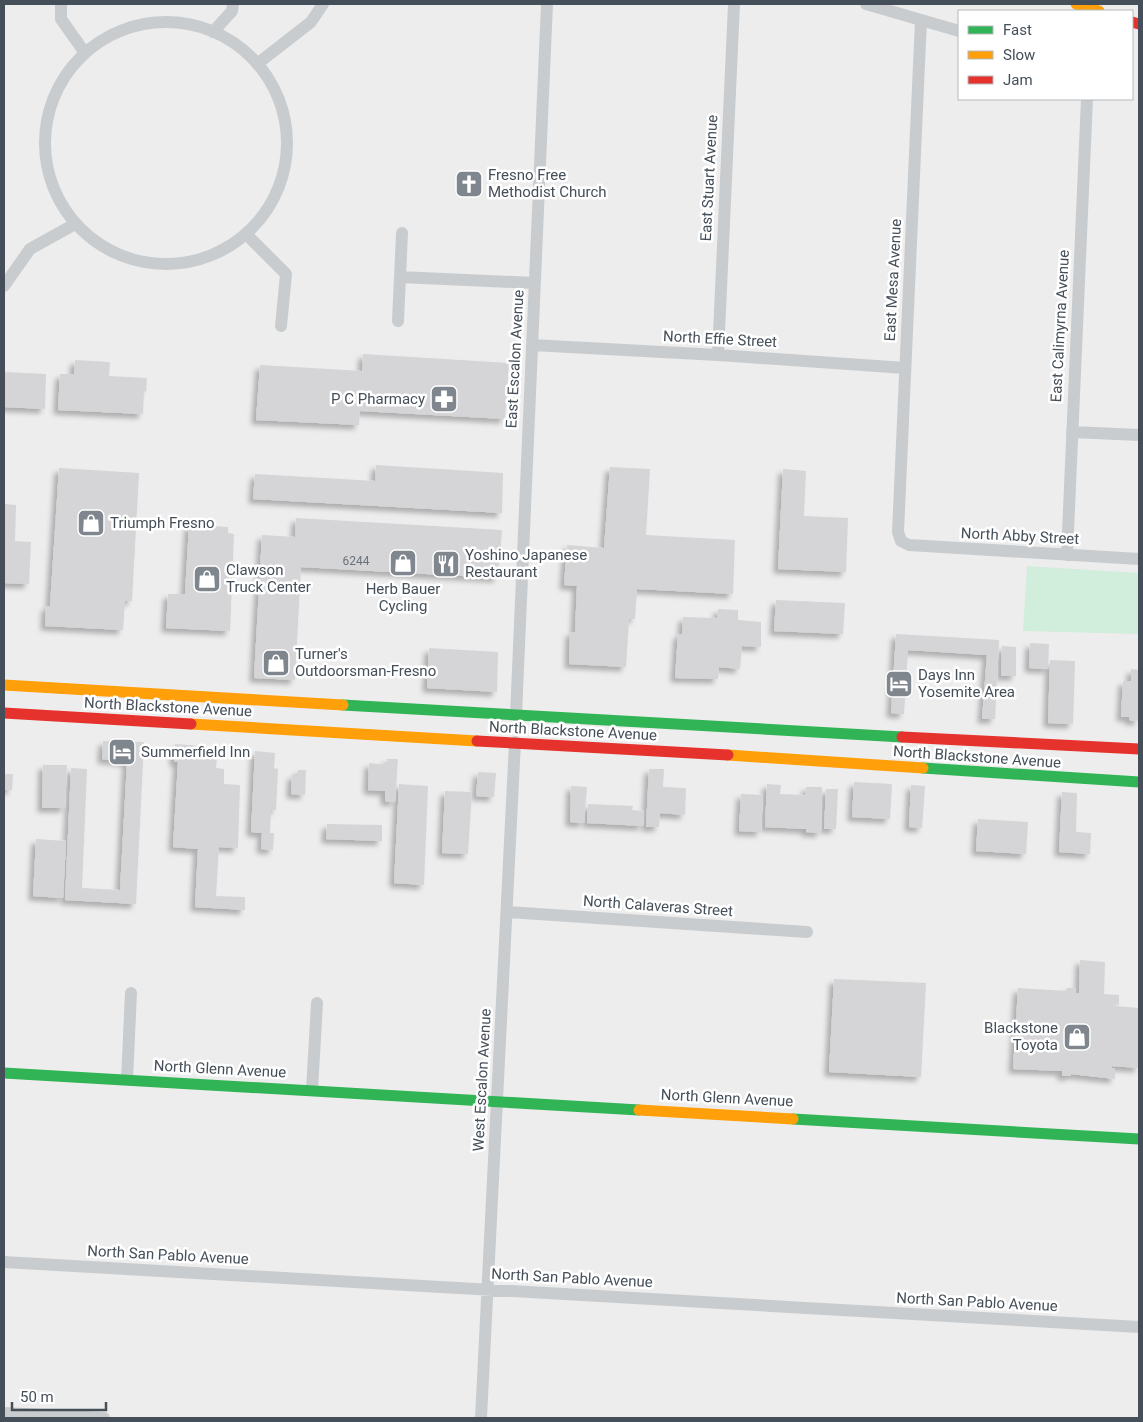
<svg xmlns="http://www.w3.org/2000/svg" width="1143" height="1422" font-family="Roboto,sans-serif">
<defs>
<filter id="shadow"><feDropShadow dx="-4.5" dy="4.5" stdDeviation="2.5" flood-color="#0004"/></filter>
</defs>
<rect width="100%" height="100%" fill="#eeeded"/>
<path fill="#d1eddb" d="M1027,566l112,7v61l-116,-3z"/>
<path fill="#d5d5d7" filter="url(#shadow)" d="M363,354l146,9 -4,56 -145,-8 -1,14 -103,-5 4,-55 102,6z
M75,360l35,2 -1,14 38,2 -1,14 -2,-1 -1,23 -85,-4 2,-36h14z
M4,372l42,2 -1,35 -41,-2z
M376,465l127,8 -1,40 -249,-14 2,-25 120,7z
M610,467l40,2 -4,66 89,5 -2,54 -96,-5 -2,30h-6l-3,48 -57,-3 1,-32h5l2,-46 -13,-1 3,-40 37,3z
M59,468l80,5 -7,128h-7l-2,29 -78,-4 1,-20h4z
M783,469l23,2 -2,45 44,2 -2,54 -68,-3z
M4,504l12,1 -1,36 16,1 -2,42 -25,-1z
M296,518l206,12 -4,48 -197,-11 -6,113 -41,-2 8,-143 33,2z
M189,525l39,2v6l6,1 -4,97 -64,-3 2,-34h17z
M776,600l69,3 -2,31 -69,-3z
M718,609l20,1v10l23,2v25l-19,-1 -2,23 -21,-2 -1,12 -43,-1 3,-44h4l1,-17 34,1z
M896,634l103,6 -4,79h-13l5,-64 -79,-5 -4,64 -13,-1z
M1030,643l19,1 -1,25 -19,-1z
M1002,646l14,1v29h-15z
M429,648l69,4 -1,40 -70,-4z
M1050,660l25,1 -2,63 -25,-1z
M1131,669l8,1v51l-10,-1v-3h-8l2,-36h8z
M103,741l41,1 -8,162 -71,-4 6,-132 16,1 -5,119 38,2 7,-128 -25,-3z
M175,744l28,2 -1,11 15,1 -1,10 8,1v15l16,1 -2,63 -19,-1 -3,49 29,1v13l-50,-3 3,-58 -25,-2 5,-85h-4z
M255,751l20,2 -1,15 4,1 -2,41h-5l-1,23h4l-1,17 -12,-1 1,-16 -11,-1z
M387,759h11l-3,43 -10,-1v-10l-17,-1 1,-27 18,2z
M43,765h24l-2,43h-23z
M649,769h15l-1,18 23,1 -1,27 -25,-2 -1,14h-13z
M298,770h8l-1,25 -14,-1 1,-19h6z
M478,772l18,1 -2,24 -18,-1z
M4,774h9l-1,16h-8z
M854,782l38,2 -2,35 -38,-2z
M399,784l29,2 -4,99 -30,-2z
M767,784l14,1 -1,9 25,1 1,-8h16l-1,46 -15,-1v-3l-41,-2z
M911,785l14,1 -3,42 -13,-1z
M571,786l16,1 -3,36 -14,-1z
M826,789h12l-2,40h-12z
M445,791l27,1 -4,62 -26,-1z
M1062,792l15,1 -1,39 15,1 -1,21 -31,-2z
M741,794l22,1 -2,37 -22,-1z
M588,804l45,2 -1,4 12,1 -1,15 -56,-3z
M978,819l50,3 -2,32 -50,-3z
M327,824l55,1v16l-56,-2z
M36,839l30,2 -3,57 -30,-2z
M1080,960l25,2 -1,32 15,1v10l-4,-1v2l24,2v60l-27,-2v2l3,1v10l-44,-5v2h-9v-5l-49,-2 5,-81 48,3 1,-3h9l-1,5h4z
M834,979l92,4 -5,94 -92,-5z"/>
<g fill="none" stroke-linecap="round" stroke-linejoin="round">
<path stroke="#c9ccce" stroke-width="12" d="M61,4v15l24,34
M866,4l93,27
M921,20l-23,512 3,9 8,4 230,14
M45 143a121 121 0 1 1 242 0a121 121 0 1 1-242 0Z
M213,32l19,-21 1,-7
M257,64l54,-42 12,-18
M246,234l40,40 -5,52
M400,277l135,6
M4,286l26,-37 45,-25
M398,321l4,-88
M532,345l186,10 187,13
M718,355l16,-351
M1072,432l67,3
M1067,555l20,-456
M516,715l31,-711
M507,912l300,20
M127,1079l4,-86
M312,1090l5,-87
M4,1262l1135,65
M4,1413l100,5
M481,1418l34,-676"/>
<path stroke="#30b455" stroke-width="11" d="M343,705l559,32
M923,768l216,14
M4,1073l635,37
M793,1119l346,20"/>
<path stroke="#ff9f0a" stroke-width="11" d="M1076,4l23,7
M4,685l339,20
M191,724l286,17
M728,755l195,13
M639,1110l154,9"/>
<path stroke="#e5322d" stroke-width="11" d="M1132,22l7,2
M4,713l187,11
M902,737l237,12
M477,741l251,14"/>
</g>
<defs>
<g id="church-square" transform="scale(1.4375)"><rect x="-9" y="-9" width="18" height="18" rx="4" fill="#80868d" stroke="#fff"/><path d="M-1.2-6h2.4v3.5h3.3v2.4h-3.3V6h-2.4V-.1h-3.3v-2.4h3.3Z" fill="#fff"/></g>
<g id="pharmacy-square" transform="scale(1.4375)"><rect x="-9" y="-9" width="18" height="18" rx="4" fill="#80868d" stroke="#fff"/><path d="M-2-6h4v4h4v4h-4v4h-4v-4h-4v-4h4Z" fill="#fff"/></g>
<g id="shop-square" transform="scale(1.4375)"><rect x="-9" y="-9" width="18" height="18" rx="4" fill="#80868d" stroke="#fff"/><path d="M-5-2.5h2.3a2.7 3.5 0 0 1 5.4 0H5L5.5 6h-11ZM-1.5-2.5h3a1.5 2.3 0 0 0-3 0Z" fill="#fff"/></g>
<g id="restaurant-square" transform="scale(1.4375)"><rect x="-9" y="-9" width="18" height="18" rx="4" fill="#80868d" stroke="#fff"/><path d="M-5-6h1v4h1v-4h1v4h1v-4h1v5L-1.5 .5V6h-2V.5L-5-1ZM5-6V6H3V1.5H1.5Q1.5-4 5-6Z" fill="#fff"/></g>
<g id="hotel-square" transform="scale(1.4375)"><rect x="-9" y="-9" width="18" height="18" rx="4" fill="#80868d" stroke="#fff"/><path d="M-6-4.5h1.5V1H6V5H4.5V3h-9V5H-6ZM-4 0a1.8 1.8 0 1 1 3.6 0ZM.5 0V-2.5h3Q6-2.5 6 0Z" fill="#fff"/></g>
</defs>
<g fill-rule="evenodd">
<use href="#church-square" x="469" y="184"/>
<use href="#pharmacy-square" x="444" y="399"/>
<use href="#shop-square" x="91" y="523"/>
<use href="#shop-square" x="403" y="563"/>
<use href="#restaurant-square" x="446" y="564"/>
<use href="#shop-square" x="207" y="579"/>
<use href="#shop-square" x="276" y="663"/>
<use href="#hotel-square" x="899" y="684"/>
<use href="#hotel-square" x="122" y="752"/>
<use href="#shop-square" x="1077" y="1037"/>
</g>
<g text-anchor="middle" stroke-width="5" stroke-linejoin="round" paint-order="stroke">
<g font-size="12" fill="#6a727a">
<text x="356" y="565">6244</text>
</g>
<g font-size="15" fill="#454f59" stroke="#fff" text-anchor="start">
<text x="488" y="180">Fresno Free<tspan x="488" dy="17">Methodist Church</tspan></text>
<text x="425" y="404" text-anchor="end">P C Pharmacy</text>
<text x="110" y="528">Triumph Fresno</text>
<text x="465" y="560">Yoshino Japanese<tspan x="465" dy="17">Restaurant</tspan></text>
<text x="226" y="575">Clawson<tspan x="226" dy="17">Truck Center</tspan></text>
<text x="403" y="594" text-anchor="middle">Herb Bauer<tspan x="403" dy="17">Cycling</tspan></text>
<text x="295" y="659">Turner's<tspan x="295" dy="17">Outdoorsman-Fresno</tspan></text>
<text x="918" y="680">Days Inn<tspan x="918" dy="17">Yosemite Area</tspan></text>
<text x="141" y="757">Summerfield Inn</text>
<text x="1058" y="1033" text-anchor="end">Blackstone<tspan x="1058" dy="17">Toyota</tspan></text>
</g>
<g font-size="15" fill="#454f59" stroke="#fff">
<text transform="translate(709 178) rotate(-87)" y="5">East Stuart Avenue</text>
<text transform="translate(893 280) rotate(-87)" y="5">East Mesa Avenue</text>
<text transform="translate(1060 326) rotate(-87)" y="5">East Calimyrna Avenue</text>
<text transform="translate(720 339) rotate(3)" y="5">North Effie Street</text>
<text transform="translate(515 359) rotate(-87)" y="5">East Escalon Avenue</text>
<text transform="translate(1020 536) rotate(3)" y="5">North Abby Street</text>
<text transform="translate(168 707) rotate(3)" y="5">North Blackstone Avenue</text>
<text transform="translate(573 731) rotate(3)" y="5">North Blackstone Avenue</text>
<text transform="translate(977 757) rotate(4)" y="5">North Blackstone Avenue</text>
<text transform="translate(658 906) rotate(4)" y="5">North Calaveras Street</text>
<text transform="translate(220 1069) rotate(3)" y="5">North Glenn Avenue</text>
<text transform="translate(482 1080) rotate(-87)" y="5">West Escalon Avenue</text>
<text transform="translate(727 1098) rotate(3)" y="5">North Glenn Avenue</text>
<text transform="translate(168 1255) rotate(3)" y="5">North San Pablo Avenue</text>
<text transform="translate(572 1278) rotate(3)" y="5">North San Pablo Avenue</text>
<text transform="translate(977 1302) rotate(3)" y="5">North San Pablo Avenue</text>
</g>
</g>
<rect width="1143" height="1422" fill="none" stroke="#454f59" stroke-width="10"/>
<rect x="958" y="10" width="175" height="90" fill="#ffffff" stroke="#b5b9bd"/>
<rect x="968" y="26" width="25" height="8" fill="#30b455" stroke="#b5b9bd"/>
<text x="1003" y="35" font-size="15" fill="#454f59">Fast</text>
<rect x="968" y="51" width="25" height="8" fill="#ff9f0a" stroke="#b5b9bd"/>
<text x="1003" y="60" font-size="15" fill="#454f59">Slow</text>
<rect x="968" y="76" width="25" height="8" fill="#e5322d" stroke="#b5b9bd"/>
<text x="1003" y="85" font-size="15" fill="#454f59">Jam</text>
<path d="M12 1402v8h94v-8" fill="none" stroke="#454f59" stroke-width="2.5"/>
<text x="20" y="1402" font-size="15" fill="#454f59" stroke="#ffffff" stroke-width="4" paint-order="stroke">50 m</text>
</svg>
